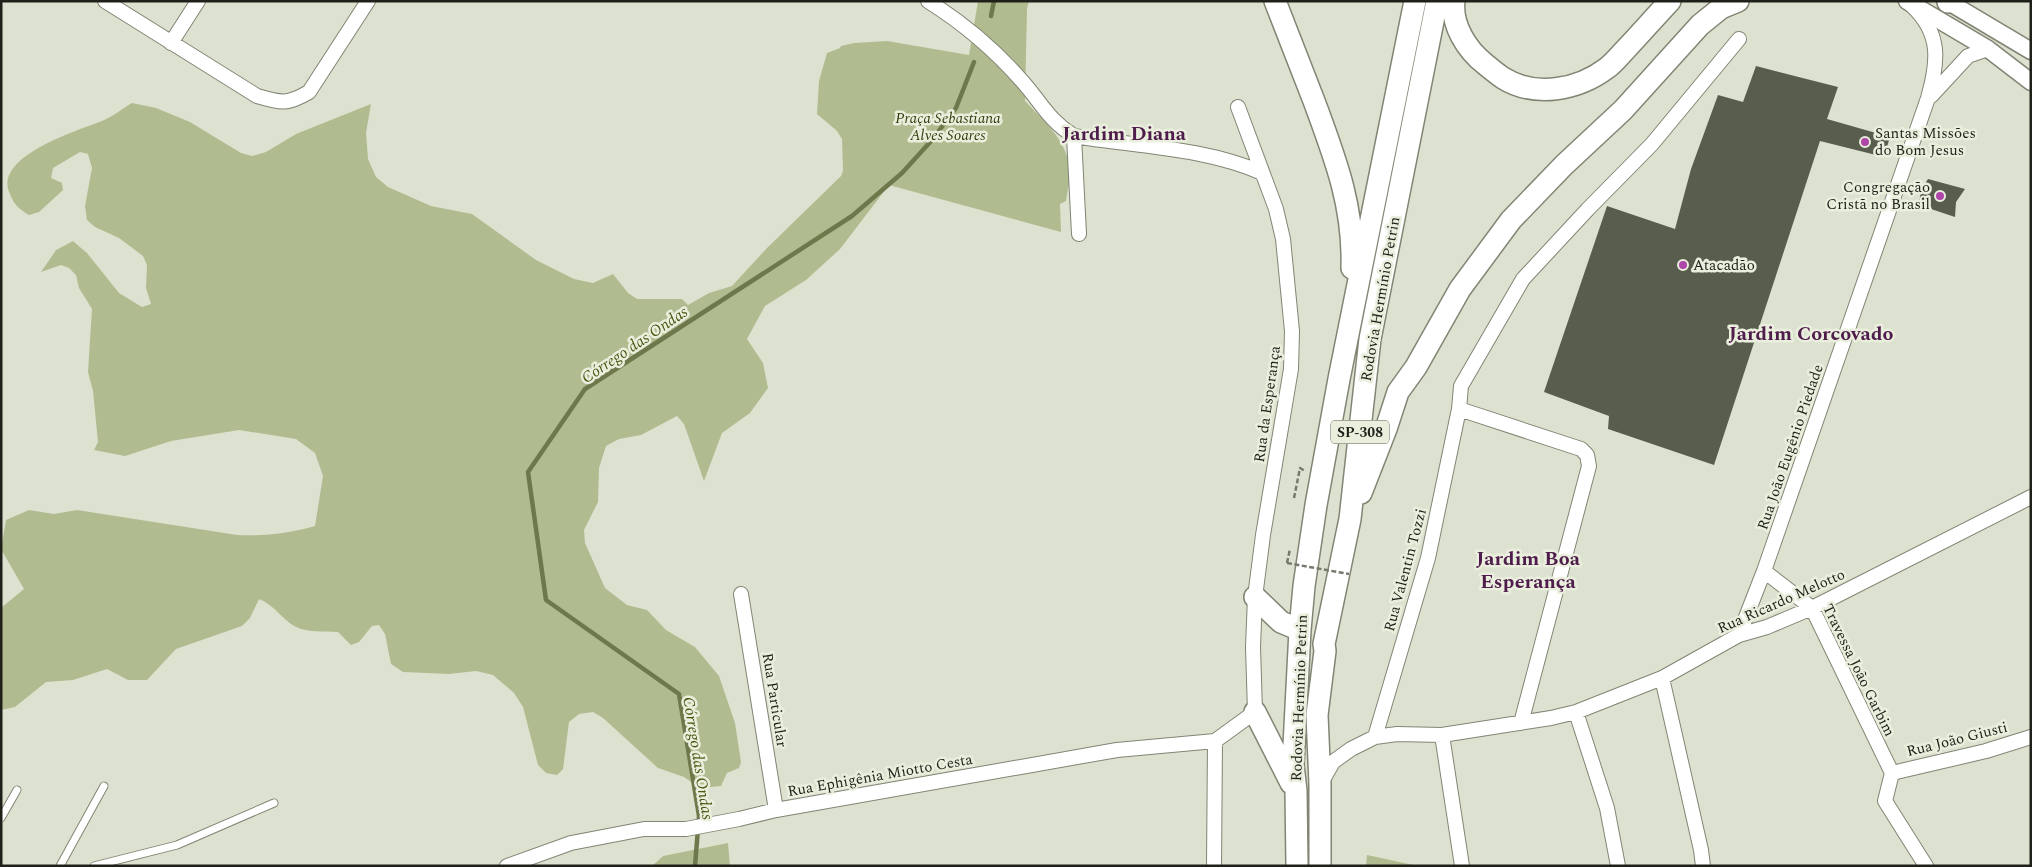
<svg xmlns="http://www.w3.org/2000/svg" width="2032" height="867" font-family="Spectral,serif">
<rect width="100%" height="100%" fill="#dde2d0"/>
<path fill="#b0bc90" d="M978,1h51l-2,8 -2,92c20,21 47,44 45,76 -1,8 -3,16 -4,24l-6,3 1,28 -172,-47 -49,64 -34,31 -41,26 -18,33 16,24 5,25 -18,25 -28,20 -18,48 -20,-57 -7,-8 -36,19 -22,4 -13,7 -7,22 -1,34 -14,28 1,13 20,45 22,17 20,5 19,20 29,17 24,29 16,47 6,39 -2,6 -12,5 -6,13 -21,2 -16,-11 -26,-9 -55,-50 -10,-6 -14,2 -10,8 -6,47 -6,6 -11,-2 -8,-8 -15,-58 -9,-14 -21,-18 -17,-4 -27,3 -46,-2 -12,-8 -6,-30 -6,-9 -7,1 -13,16 -8,3 -13,-13c-14,-1 -31,1 -44,-6 -13,-8 -20,-21 -35,-27l-9,19 -8,8 -66,23 -29,31h-19l-21,-11 -34,11 -27,2 -31,25 -14,3v-102l23,-19 -23,-40 5,-29 23,-10 25,4 23,-4 160,25c28,1 50,-1 78,-9l8,-50 -8,-23 -19,-14 -57,-9 -68,11 -46,15 -31,-6 4,-8 -5,-51 -5,-19 4,-63 -13,-21 -3,-13 -7,-7 -8,-3 -20,7 15,-22 17,-9 14,12 32,40 23,14 9,-3 -5,-16 1,-23 -4,-9 -24,-18 -24,-11 -8,-7 -2,-14 7,-38 -4,-14 -8,-2 -27,16 -2,10 11,5 1,7 -24,22 -10,3c-14,-9 -15,-11 -21,-26 -8,-35 71,-59 94,-68 10,-4 20,-12 30,-18l24,5 34,14 51,31 11,3 14,-4 30,-18 75,-30 -5,29 2,26 8,18 12,10 43,19 41,8 64,46 38,19 19,4 20,-9 15,19 9,6h45l6,6 21,-12 23,-7 35,-38 74,-72 2,-5 -1,-32 -5,-8 -20,-17 2,-33 8,-28 13,-5 1,-2 13,-3 33,-2 82,14z
M728,843l2,23h-78l11,-10z
M1367,855l51,11h-52z"/>
<g fill="none" stroke-linecap="round" stroke-linejoin="round">
<path stroke="#6d784b" stroke-width="4.5" d="M991,16l3,-15
M695,866l4,-50 -20,-122 -133,-94 -18,-128 57,-83 267,-173 50,-43 30,-33 24,-32 18,-46"/>
</g>
<path fill="#585d4d" d="M1756,66l82,21 -11,32 63,18 -6,20 -64,-16 -106,324 -106,-36 1,-13 -65,-24 63,-186 68,23 16,-60 27,-74 25,7z
M1928,179l37,10 -9,13 -1,15 -36,-12 2,-15z"/>
<g fill="none" stroke-linecap="round" stroke-linejoin="round">
<g stroke="#808574" stroke-width="9">
<path id="service" d="M1,818l16,-28
M60,866l44,-80
M94,866l83,-21 97,-42"/>
</g>
<g stroke="#808574" stroke-width="16">
<path id="minor" d="M105,1l152,95c24,7 30,9 52,-4l59,-91
M928,1c35,22 67,49 94,80 19,21 26,39 52,55l5,98
M171,43l27,-42
M1931,96l37,-40 20,-7
M1074,136c60,10 133,12 188,37
M1459,409l122,40 6,6 2,11 -68,257
M1764,571l48,37 80,165
M741,594l35,216
M1739,635l25,-64 164,-473c10,-35 14,-64 -16,-92
M1662,678l39,172 2,16
M1576,712l31,96 11,58
M1442,735l20,131
M1375,737l53,-179 31,-149 2,-23 62,-107 65,-70 64,-65 87,-105
M1892,773l94,-22 45,-14
M1892,773l-7,28 41,65
M1321,783l12,-21 18,-13 24,-12 22,-3 45,1 109,-17 25,-6 86,-34 77,-43 28,-8 45,-19 219,-111
M507,866l64,-23 73,-14h42l53,-10 37,-9 341,-60 98,-9 40,-29 -2,-65 2,-50 8,-62 28,-166 1,-38 -9,-92 -7,-30 -38,-102
M1214,866l1,-125"/>
</g>
<g stroke="#808574" stroke-width="19">
<path id="tertiary" d="M1907,1l81,48 43,33
M1947,1l84,50"/>
</g>
<g stroke="#808574" stroke-width="24">
<path id="primary" d="M1275,1c13,34 26,67 39,100 21,57 40,105 38,167
M1454,1c-3,24 13,49 31,63 6,5 12,10 18,14 32,20 75,12 104,-10 7,-5 13,-13 19,-19 15,-16 29,-32 44,-48
M1948,1v1
M1361,493l25,-64 12,-37 18,-25 44,-78 51,-69 53,-55 59,-55 77,-85 21,-17 17,-7
M1255,597l26,25 19,8
M1255,712l36,71
M1297,866l-1,-75 -3,-26 7,-135 4,-44 12,-81 23,-126 76,-378
M1320,866v-82l-3,-69 8,-64 -1,-7 26,-125 20,-180 67,-338"/>
</g>
<path stroke="#767a6d" stroke-width="2.5" stroke-dasharray="5 2.5" stroke-linecap="butt" d="M1294,498l6,-30 5,3
M1287,563l3,-14"/>
<use href="#service" stroke="#fff" stroke-width="7"/>
<use href="#minor" stroke="#fff" stroke-width="14"/>
<use href="#tertiary" stroke="#fff" stroke-width="16"/>
<use href="#primary" stroke="#fff" stroke-width="21"/>
<path stroke="#767a6d" stroke-width="2.5" stroke-dasharray="5 2.5" stroke-linecap="butt" d="M1287,563l62,11"/>
</g>
<g fill="#ae45a8" stroke="#eaefdd" stroke-width="2">
<circle cx="1865" cy="142" r="5"/>
<circle cx="1940" cy="196" r="5"/>
<circle cx="1683" cy="265" r="5"/>
</g>
<g text-anchor="middle" stroke-width="5" stroke-linejoin="round" paint-order="stroke">
<rect fill="#eaefdd" stroke="#5b5e54" stroke-width="1" x="1331" y="420.5" width="58" height="23" rx="4"/>
<g font-size="14" font-weight="bold" fill="#1e2019">
<text x="1360" y="437">SP-308</text>
</g>
<g font-size="15" font-style="italic" fill="#333c0d" stroke="#eaefdd">
<text x="948" y="123">Praça Sebastiana<tspan x="948" dy="17">Alves Soares</tspan></text>
</g>
<g font-size="15" fill="#1e2019" stroke="#eaefdd" text-anchor="start">
<text x="1875" y="138">Santas Missões<tspan x="1875" dy="17">do Bom Jesus</tspan></text>
<text x="1930" y="192" text-anchor="end">Congregação<tspan x="1930" dy="17">Cristã no Brasil</tspan></text>
<text x="1693" y="270">Atacadão</text>
</g>
<g font-size="15" fill="#1e2019" stroke="#eaefdd">
<text transform="translate(1380 299) rotate(-80)" y="5">Rodovia Hermínio Petrin</text>
<text transform="translate(1267 404) rotate(-82)" y="5">Rua da Esperança</text>
<text transform="translate(1790 447) rotate(-71)" y="5">Rua João Eugênio Piedade</text>
<text transform="translate(1405 570) rotate(-75)" y="5">Rua Valentin Tozzi</text>
<text transform="translate(1781 601) rotate(-24)" y="5">Rua Ricardo Melotto</text>
<text transform="translate(1859 670) rotate(64)" y="5">Travessa João Garbim</text>
<text transform="translate(1299 698) rotate(-88)" y="5">Rodovia Hermínio Petrin</text>
<text transform="translate(775 700) rotate(81)" y="5">Rua Particular</text>
<text transform="translate(1957 739) rotate(-14)" y="5">Rua João Giusti</text>
<text transform="translate(880 775) rotate(-10)" y="5">Rua Ephigênia Miotto Cesta</text>
</g>
<g font-size="16" font-style="italic" fill="#485510" stroke="#eaefdd">
<text transform="translate(634 344) rotate(-34)" y="6">Córrego das Ondas</text>
<text transform="translate(699 758) rotate(81)" y="6">Córrego das Ondas</text>
</g>
<g font-size="20" font-weight="bold" fill="#4f1d4c" stroke="#eaefdd">
<text x="1124" y="140">Jardim Diana</text>
<text x="1811" y="340">Jardim Corcovado</text>
<text x="1528" y="565">Jardim Boa<tspan x="1528" dy="23">Esperança</tspan></text>
</g>
</g>
<rect width="2032" height="867" fill="none" stroke="#1e2019" stroke-width="5"/>
</svg>
